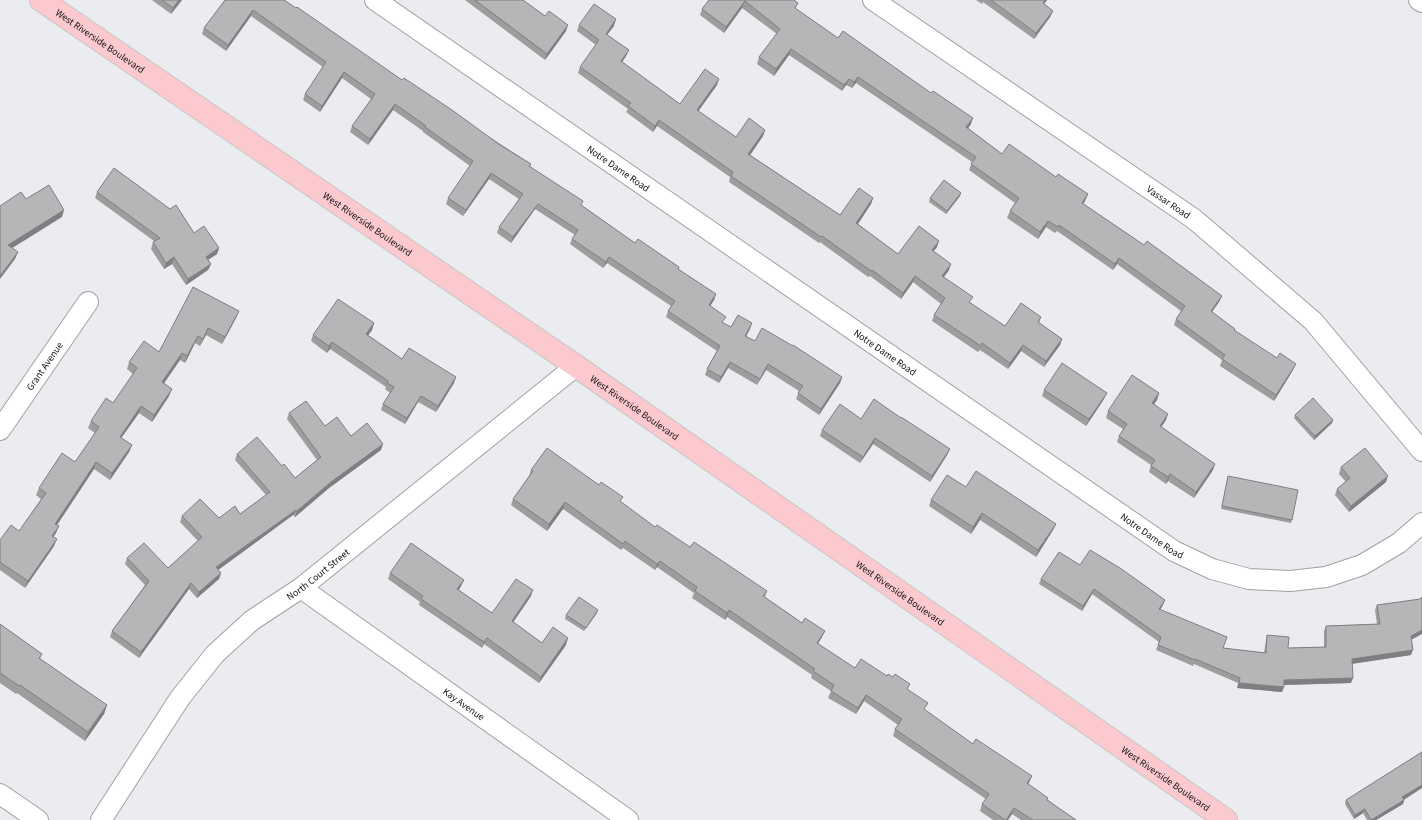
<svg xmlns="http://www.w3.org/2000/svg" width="1422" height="820" font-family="'Source Sans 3',sans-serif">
<rect width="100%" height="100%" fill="#ebecef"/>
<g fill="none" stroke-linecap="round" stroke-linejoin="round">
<g stroke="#9fa1a3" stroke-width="22">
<g id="street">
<path id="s1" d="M375,0l799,551 38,18 37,10 41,2 36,-4 36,-12 37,-22 23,-20"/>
<path id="s2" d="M873,0l321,219 119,102 109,130"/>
<path d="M1419,0l3,2"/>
<path id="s3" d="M0,430l88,-128"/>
<path id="s4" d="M301,588l327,232"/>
<path d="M0,794l38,26"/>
<path id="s5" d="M101,820l79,-122 35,-44 36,-33 50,-33 275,-222"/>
</g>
</g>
<g stroke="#c6c6c7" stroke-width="24">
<g id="primary">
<path id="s6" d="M41,0l535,366 650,454"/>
</g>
</g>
<use href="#street" stroke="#fff" stroke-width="20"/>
<use href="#primary" stroke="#fcc9ce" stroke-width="22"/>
</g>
<path fill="#9d9d9e" d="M152,0h30l-11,14z
M225,0h59l118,80 129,84 -1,3 51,38 54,38 44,24 -1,2 38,25 -2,6 -4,6 13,17 8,4 19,2 -4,7 9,5 87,36 -2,6 -21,32 -23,-16 3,-8 -33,-21 -9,15 -29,-17 -9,15 -14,-8 2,-6 10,-18 -51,-34 2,-6 3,-5 -64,-43 -4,5 -33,-24 2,-5 3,-4 -40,-26 -24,34 -14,-10 2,-6 20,-28 -30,-20 -26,37 -17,-12 2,-6 22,-32 -47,-34v-1l-30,-21 -25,35 -18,-13 2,-6 19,-27 -29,-21 -22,34 -17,-12 2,-6 18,-27 -72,-51 -25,35 -24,-17 2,-6z
M465,0h58l43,31 -21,29z
M709,0h85l2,9 42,29 133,86 -3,4 34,26 54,23 32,17 -3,7 -2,3 61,41 78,51 -3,6 -7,10 22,18 59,40 -19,31 -54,-35 2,-6 -48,-35 2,-6 5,-8 -64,-47 -4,6 -56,-39 -2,2 -9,-6 -8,12 -31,-21 3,-7 5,-8 -46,-33 3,-8 -116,-79 -4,5 -6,-3 -4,6 -53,-36 -15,21 -17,-12 2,-7 18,-23 -35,-26 -18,25 -24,-18 2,-6z
M976,0h71l-3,4 9,7 -3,6 -16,22 -51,-37 -1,2z
M579,25l35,1 -7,9 22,15 -3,6 -4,6 58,42 37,-19 -19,26 38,26 29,-7 -2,6 -13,19 90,60 33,-17 -2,6 -13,20 40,30 39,-7 -4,4 16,19 -5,7 26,26 35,23 36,-9 -2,6 23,16 -2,6 -16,22 -23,-16 -13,18 -28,-19 -2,2 -46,-31 2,-6 7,-11 -28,-22 -12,17 -31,-23 -2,1 -48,-35 -1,1 -90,-61 1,-5 -73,-51 -4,6 -27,-20 2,-3 -50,-36 2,-6 16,-22 -19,-14z
M97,192l97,41 25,15 -2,6 -9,6 3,4 -3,6 -22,15 -14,-21 -8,5 -13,-20 2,-7 1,-1 -59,-43z
M960,196l-14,18 -17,-12 1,-4z
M239,311l-3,7 -14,26 -16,-9 -6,11 -5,-3 -10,20 -5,-3 -16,23 5,13 -17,26 -13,-9 -18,25 11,7 -3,7 -19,28 -16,-11 -37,56 -1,8 -3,4 1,9 -29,42 -25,-18v-30l19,-9 22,-32 -5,-4 3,-7 36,-26 20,-29 -7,-5 3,-7 22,-18 20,-29 -6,-5 2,-7 30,-10z
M374,323l-2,7 -4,5 34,24 52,24 -18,29 -18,-10 -13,22 -24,-14 2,-6 7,-11 -5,-4 1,-2 -56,-38 -3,4 -16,-12 2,-6z
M1044,390l60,9 -18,27 -44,-30z
M1159,393l-2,7 -3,4 12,16 -5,7 52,43 -19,28 -26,-17 -2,3 -17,-12 2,-7 -34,-23 2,-6 4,-7 -17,-11 2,-7z
M289,413l62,23 30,14 -52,38 -34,29 -2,-2 -75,55 3,3 -2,6 -22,19 -8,-9 -50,69 -29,-21 2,-6 33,-46 -20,-21 2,-6 41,10 30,-27 -18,-19 2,-6 37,2 21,-4 26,-19 -31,-35 2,-6 45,12 13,12 22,-18 -30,-41z
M1295,415l38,5 -1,3 -18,17 -20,-22z
M901,418l49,31 -3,6 -17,27 -57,-38 -13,19 -40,-27 2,-6 39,-11z
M1341,467l45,15 -37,30 -14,-17 2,-6 9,-7 -7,-8z
M531,470l90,32 34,25 112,64 -2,6 57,40 -4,7 37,24 53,21 17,21 48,34 59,32 -4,8 20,16 28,20h-55l-9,-6 -4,6h-15l-13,-9 2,-7 4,-5 -93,-63 2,-7 3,-4 -34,-24 -8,13 -28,-16 3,-7 -20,-13 1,-3 -85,-58 -2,3 -33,-22 2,-5 -37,-26 -2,3 -32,-22 -2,2 -58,-41 -16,22 -36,-26 2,-6 16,-23z
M1228,476l64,44 -1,3 -70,-14z
M966,487l90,37 -3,6 -17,27 -56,-37 -9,14 -42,-28 2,-6z
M1080,565l83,40 -3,5 63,38 41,5 2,-13 1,-5 21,13 36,-1v-16l2,-5 51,-2 -2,-14 2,-5 34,35v15l-59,9 -1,19 -67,2 -2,7 -45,-4 1,-5 -44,-19 -1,2 -37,-16 3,-8 -67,-48 -10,17 -43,-27 2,-5z
M390,573l74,7 -5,10 33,23 39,-17 -18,26 29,21 24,2 -27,38 -55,-39 -2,4 -63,-43 1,-3 -32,-23z
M597,613l-13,18 -19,-12 1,-4z
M0,624l42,30 -2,5 67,46 -3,9 -19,27 -68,-48 -1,1 -16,-11z
M1422,752v36l-18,12 -1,4 -27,16h-9l-4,-7 -9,6 -9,-15 1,-4z"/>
<path fill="#7f7f81" d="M179,0h3l-11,14 2,-6z
M1045,0h2l-7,9 3,-6z
M745,1l-3,7 -18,25 2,-6z
M253,10l-2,6 -25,35 2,-6z
M1053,11l-3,6 -16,22 2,-6z
M616,19l-2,7 -11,14 3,-6z
M568,25l-2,6 -21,29 2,-6z
M791,49l-2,6 -15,21 2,-7z
M629,50l-3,6 -7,11 2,-6z
M344,72l-2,6 -22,34 2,-6z
M858,77l-2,6 -4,5 2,-6z
M719,79l-2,6 -22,31 2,-6z
M849,79l-3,6 -4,6 2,-6z
M395,104l-2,6 -25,35 2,-6z
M973,118l-2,6 -7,10 2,-7z
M659,120l-2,6 -4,6 2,-6z
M765,130l-2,6 -17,25 2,-7z
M491,173l-2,6 -26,37 3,-6z
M961,193l-1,3 -14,18 1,-3z
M1088,194l-3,7 -5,8 2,-6z
M873,198l-2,6 -17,26 2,-7z
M538,204l-3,5 -24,34 2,-6z
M64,210l-2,7 -56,35 2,-7z
M1048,221l-2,6 -8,12 2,-7z
M939,241l-2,6 -7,9 2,-6z
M219,248l-2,6 -14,9 3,-6z
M18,252l-3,7 -15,20v-3z
M174,257l-2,7 -8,5 2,-6z
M609,257l-2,6 -4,5 3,-6z
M1119,258l-2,6 -4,6 2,-6z
M211,264l-3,6 -22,15 2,-6z
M951,264l-2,6 -9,12 2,-6z
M915,276l-2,6 -12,17 2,-6z
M716,294l-2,6 -7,11 2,-6z
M1222,296l-3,6 -11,15 3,-6z
M239,311l-3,7 -14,26 3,-7z
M374,323l-2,7 -8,11 2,-7z
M752,323l-2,6 -7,13 2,-6z
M208,328l-2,7 -6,11 3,-7z
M198,336l-3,7 -10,20 2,-7z
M1062,339l-2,6 -16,22 2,-6z
M332,342l-2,7 -3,4 2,-7z
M1023,345l-2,6 -13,18 2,-6z
M182,353l-2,7 -20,29 2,-7z
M730,362l-2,6 -9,15 2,-6z
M768,364l-2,6 -9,15 3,-6z
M1296,364l-3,6 -19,31 2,-6z
M456,377l-2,6 -18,29 2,-6z
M842,377l-2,6 -21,32 2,-6z
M172,389l-3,7 -17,26 2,-7z
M1107,393l-3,6 -18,27 3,-7z
M1159,393l-2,7 -7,10 2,-7z
M421,396l-3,6 -13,22 2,-6z
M141,406l-2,7 -22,31 3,-7z
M1168,414l-2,6 -8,12 2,-6z
M1333,420l-1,3 -18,17 1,-4z
M875,438l-2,6 -13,19 3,-6z
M383,444l-2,6 -52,38 -34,29 2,-6 34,-29z
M132,445l-3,7 -19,28 2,-7z
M950,449l-3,6 -17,27 2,-6z
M96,462l-2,7 -41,62 2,-7z
M1215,464l-2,6 -19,28 2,-6z
M1170,474l-2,7 -2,3 2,-7z
M1388,476l-2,6 -37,30 2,-6z
M565,502l-2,7 -16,22 2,-7z
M296,510l-3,5 -79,58 2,-6z
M982,513l-2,7 -9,14 2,-7z
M1056,524l-3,6 -17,27 2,-7z
M59,526l-3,7 -7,10 3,-7z
M57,539l-3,7 -29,42 3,-7z
M660,561l-3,6 -2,3 2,-6z
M221,573l-2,6 -22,19 2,-6z
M464,580l-3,6 -6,9 2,-6z
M191,583l-2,6 -50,69 2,-6z
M1094,589l-2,5 -10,17 1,-5z
M533,590l-2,6 -21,31 2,-6z
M1165,600l-2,5 -6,9 2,-5z
M598,610l-1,3 -13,18z
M729,610l-2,7 -2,3 2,-7z
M1422,630v4l-13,7 2,-5z
M825,631l-3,6 -8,12 3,-6z
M487,638l-5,10 2,-6z
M568,638l-2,7 -27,38 2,-6z
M1413,650l-2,5 -61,9 2,-5z
M1353,678l-2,5 -68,2 1,-5z
M1239,683l45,4 -2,5 -45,-4z
M866,695l-2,6 -8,13 2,-6z
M107,705l-3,9 -19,27 3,-9z
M1032,776l-3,7 -4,6 2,-6z
M1422,785v3l-21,13 1,-4z
M1404,800l-1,4 -27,16h-5z
M1014,808l-2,6 -4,6h-2z
M1365,809l-2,4 -9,6 1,-4z"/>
<path fill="#b6b6b8" stroke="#7f7f81" d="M162,0h17l-6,8z
M225,0h59l12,8 1,-1 105,73 2,-2 48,32 48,35 31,19 -2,2 54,35 -2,4 54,38 3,-4 41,28 -1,2 38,25 -7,11 17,12 -4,5 9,5 7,-12 14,8 -7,13 10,5 7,-13 31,18v-1l49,32 -21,32 -23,-16 5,-7 -35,-22 -8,15 -30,-17 -9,15 -14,-8 13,-23 -52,-35 7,-10 -66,-44 -3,5 -34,-23 6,-9 -40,-26 -25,33 -14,-10 24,-33 -32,-21 -25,37 -18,-12 25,-37 -48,-34 1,-1 -31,-22 -25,35 -18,-13 23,-32 -31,-22 -22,34 -17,-12 21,-32 -73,-52 -25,35 -24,-17z
M475,0h48l22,16 4,-5 19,14 -21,29z
M709,0h85l4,3 -3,5 43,30 5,-7 88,62 2,-2 40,27 -7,9 36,27 7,-10 47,33 2,-3 30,20 -6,9 62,42 3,-4 75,55 -11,15 24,18 -1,1 43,28 3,-5 16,11 -20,31 -54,-36 3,-4 -49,-36 9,-13 -66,-48 -4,6 -56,-39 -1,2 -10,-6 -8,11 -30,-21 9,-13 -48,-34 5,-7 -118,-80 -4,5 -5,-3 -5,6 -53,-36 -15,20 -17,-12 21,-28 -35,-28 -19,26 -24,-18z
M991,0h54l-2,3 10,8 -17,22z
M594,4l22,15 -10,15 23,16 -8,11 59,43 25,-35 14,10 -22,31 39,27 13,-19 16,12 -17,24 92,61 19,-27 14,10 -17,25 42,31 21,-28 20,15 -7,9 19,14 -9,12 31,21 -4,5 36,24 16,-23 20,14 -3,5 24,17 -16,22 -23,-16 -13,18 -28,-20 -1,3 -47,-31 11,-17 -30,-22 -12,17 -31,-23 -1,1 -49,-35 -1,1 -90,-61 2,-4 -74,-52 -4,6 -27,-20 3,-3 -51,-36 19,-27 -20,-15z
M114,168l56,41 6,-4 18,28 10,-7 15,22 -13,9 5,7 -23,15 -14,-22 -8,6 -13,-21 7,-4 -63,-46z
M944,180l17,13 -14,18 -17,-13z
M49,185l15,25 -56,35 10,7 -18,24v-70l21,-14 5,7z
M193,287l46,24 -14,26 -17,-9 -5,11 -5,-3 -11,20 -5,-3 -20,29 10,7 -18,26 -13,-9 -21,31 12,8 -20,28 -16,-11 -41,62 4,2 -7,10 5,3 -29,42 -28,-19v-22l11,-15 8,6 27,-38 -7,-5 23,-35 13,9 24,-35 -8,-6 15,-23 7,5 24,-35 -8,-6 15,-21 15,11z
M338,299l36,24 -8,11 36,25 7,-11 47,29 -18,29 -17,-10 -14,22 -24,-14 11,-17 -7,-4 1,-2 -56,-39 -3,4 -16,-11z
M1062,363l45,30 -18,26 -45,-29z
M1132,375l27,18 -7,10 16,11 -8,12 55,38 -19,28 -26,-18 -2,3 -17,-11 4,-6 -36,-24 8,-12 -19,-13z
M1313,398l20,22 -18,16 -20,-21z
M874,399l27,19v-1l49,32 -18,27 -57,-38 -12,19 -41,-27 18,-26 21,15z
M306,401l19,25 12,-9 14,19 16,-13 16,21 -52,38 -34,29 -1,-1 -80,57 5,6 -22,19 -8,-9 -50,69 -29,-21 37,-50 -22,-23 17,-15 24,25 34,-31 -20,-21 18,-17 19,19 16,-12 5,8 30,-22 -33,-38 20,-17 25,29 2,-2 11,14 26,-21 -32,-44z
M547,448l52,37 2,-3 22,15 -3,4 35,26 2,-2 33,22 4,-5 73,49 -4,5 39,27 3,-5 20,13 -8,12 38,25 6,-9 26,17 1,-2 5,3 2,-3 15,10 -3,5 21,14 -4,6 49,35 3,-5 56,37 -5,7 21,15 -1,2 29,20h-43l-19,-12 -8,12h-1l-23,-16 7,-10 -94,-65 7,-10 -36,-24 -8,13 -27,-17 3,-6 -21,-14 2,-2 -86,-59 -2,3 -32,-22 2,-4 -37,-26 -3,3 -32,-23 -2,3 -58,-42 -16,22 -36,-25 20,-28 -2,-1z
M1365,448l23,28 -37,30 -14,-17 13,-11 -9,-11z
M976,471l80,53 -18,26 -56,-37 -9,14 -42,-27 16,-25 19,12z
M1228,476l70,14 -6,30 -70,-14z
M411,543l53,37 -7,9 35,24 24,-34 17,11 -21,31 30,22 11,-16 15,11 -27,39 -54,-39 -3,4 -63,-43 2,-3 -33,-23z
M1090,550l30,18 45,32 -6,9 68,28 -4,11 43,5 1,-18 22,2 -1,11 38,-1v-21l54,-2 -3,-19 43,-6 2,-2v33l-11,6 2,14 -61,9 1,19 -69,2v7l-45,-4 1,-5 -45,-19v1l-37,-15 3,-8 -67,-48 -11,17 -42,-27 18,-27 21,13z
M579,597l19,13 -12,18 -20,-13z
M0,624l42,30 -3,4 68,47 -19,27 -68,-47 -1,1 -19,-13z
M1422,752v33l-20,12 2,3 -33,20 -6,-11 -10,6 -9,-15z"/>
<g text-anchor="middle" stroke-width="4" stroke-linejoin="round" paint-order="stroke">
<g font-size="10" fill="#131314" stroke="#ebecef">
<text dy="4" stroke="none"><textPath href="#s6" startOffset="72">West Riverside Boulevard</textPath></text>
<text dy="4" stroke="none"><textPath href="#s1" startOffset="296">Notre Dame Road</textPath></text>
<text dy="4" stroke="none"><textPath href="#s2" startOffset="358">Vassar Road</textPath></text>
<text dy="4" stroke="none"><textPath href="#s6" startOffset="396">West Riverside Boulevard</textPath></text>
<text dy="4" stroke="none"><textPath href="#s1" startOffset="620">Notre Dame Road</textPath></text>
<text dy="4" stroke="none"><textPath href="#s3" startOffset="78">Grant Avenue</textPath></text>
<text dy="4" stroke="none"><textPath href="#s6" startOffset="720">West Riverside Boulevard</textPath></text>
<text dy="4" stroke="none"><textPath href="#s1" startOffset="944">Notre Dame Road</textPath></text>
<text dy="4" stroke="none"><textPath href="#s5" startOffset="332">North Court Street</textPath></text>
<text dy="4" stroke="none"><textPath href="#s6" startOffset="1044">West Riverside Boulevard</textPath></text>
<text dy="4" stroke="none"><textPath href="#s4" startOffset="200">Kay Avenue</textPath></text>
<text dy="4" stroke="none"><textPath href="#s6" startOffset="1368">West Riverside Boulevard</textPath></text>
</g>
</g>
</svg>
